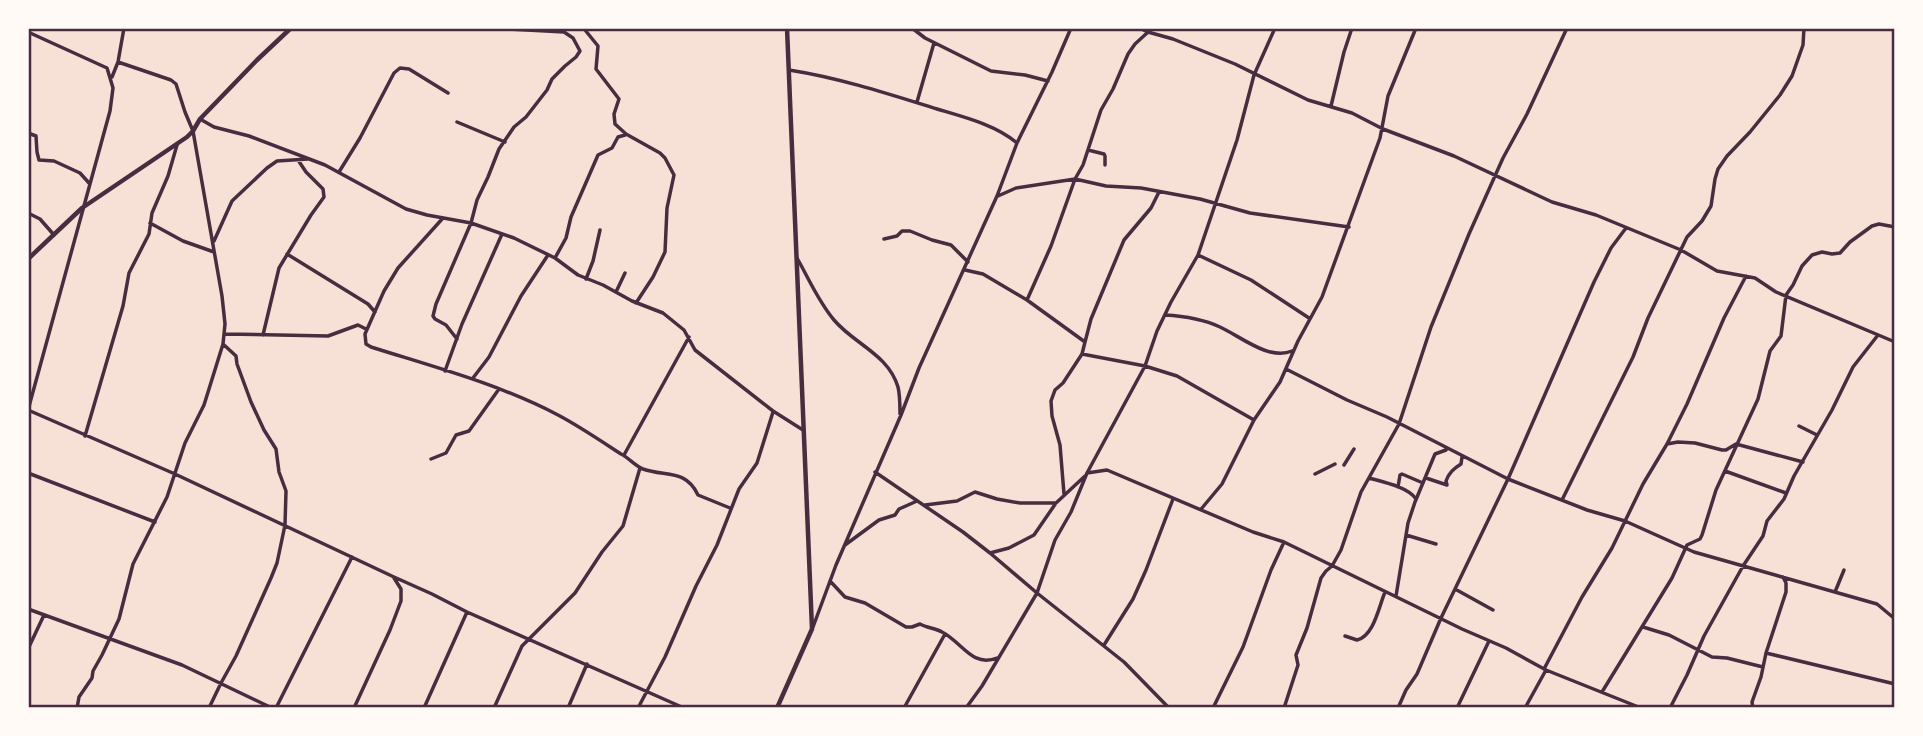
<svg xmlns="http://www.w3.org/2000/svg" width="1923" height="736" font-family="Helvetica,sans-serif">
<rect width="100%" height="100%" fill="#f7e1d7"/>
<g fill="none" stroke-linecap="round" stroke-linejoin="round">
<path stroke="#4a2c40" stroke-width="3.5" d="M912,28l13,10 66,33 34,4 23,6
M1139,28l9,4 25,7 62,25 73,36 44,13 31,16 71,27 98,46 44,13 85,35 36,21 38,7 21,14 119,50
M585,30l13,16 -2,23 23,30 -5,15 1,10 11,10 34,19 5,5 9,17 -7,33 -2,44 -12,25 -17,26
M28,32l79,36 6,20 -3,23 -82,299
M789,70c51,8 100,24 148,39 27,8 59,16 80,34
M112,77l6,-15 6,-34
M917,102l17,-59
M1331,106l13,-54 8,-24
M200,119l14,8 35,9 76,29 81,44 21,6 44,8 43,15 41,20 23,17 25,10 29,16 31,12 21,17 11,20 78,61 30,19
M457,122l48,20
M28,133l8,3 1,16 2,8 15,1 26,12 9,10
M1088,150l16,4 1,2v9
M339,172l21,-34 34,-65 6,-5 9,1 39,24
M998,196l18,-8 59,-9 31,7 35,2 59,11 50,14 99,14
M28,213l12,6 14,16
M443,218l-45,50 -14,23 -19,43 1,10 5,3c63,20 128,37 187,68 21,11 43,26 63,39 8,4 14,12 22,15 23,8 43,0 55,26l32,13
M150,223l33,18 31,11
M884,239l13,-3 5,-5h8l22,9 19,5 17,17
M214,241l18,-40 35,-33 10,-7 31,-2
M287,254l81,50 7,8
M1198,255l53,25 58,38
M555,258l11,-20 5,-21 27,-62 14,-7 6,-11 7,-2
M797,258c12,21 21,43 37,62 20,24 54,34 64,67 2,8 2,18 2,27
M965,270l18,4 44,26 58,42 -3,12 -19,29 -8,7 -4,11 1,15 8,29 4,49
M586,279l7,-18 7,-31
M616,292l9,-19
M1027,300l24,-54 24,-67 8,-14 18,-55 12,-21 15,-35 7,-10 12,-11
M1165,315c18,1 38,4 55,12 20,9 49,34 72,24
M224,334l104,2 30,-11 8,4
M263,335l16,-67 32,-53 13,-18 -1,-8 -17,-17 -8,-12
M457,339l-11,-14 -11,-6 -2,-3 3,-12 35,-81 6,-23 11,-23 11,-28 15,-22 12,-10 21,-27 5,-11 13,-13 11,-9 4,-6 -7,-13 -9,-6 -77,-4
M1085,342l6,-23 33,-79 27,-32 8,-16
M1082,354l63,12 32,10 77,44
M1286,369l61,31 40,17 121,62 79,31 38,11 69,31 183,52 18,15
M445,371l17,-47 40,-90
M473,378l16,-21 32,-61 27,-41
M28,410l147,64 219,103 38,17 35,18 217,96
M1799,426l18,9
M85,436l38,-130 6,-33 20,-39 3,-21 16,-37 9,-31
M1667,444l11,-2 17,1 27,7h4l10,-6 67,18
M624,455l65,-118
M431,459l15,-6 10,-18 13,-4 30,-42
M1344,465l10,-16
M1725,471l61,22
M875,472l88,60 27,21 47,40 87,69 45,46
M28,473l127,49
M1087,473l20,-3 146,62 31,10 178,87 44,19 40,22 95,38
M1315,474l20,-10
M1369,478c14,4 39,9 47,21
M1426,478l21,7 -1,-4c3,-8 7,-12 15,-17l1,-7
M1398,487l2,-12 2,-1 21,9
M1562,500l71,-143 15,-39 39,-81 15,-16 9,-15 4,-27 3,-10 9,-13 23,-24 30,-37 12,-19 11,-31 1,-17
M925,505l32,-4 18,-9 22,7 23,4h36
M1202,508l20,-24 32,-64 26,-38 18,-41 24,-44 58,-159 8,-42 28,-68
M1406,535l30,9
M845,545l34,-25 16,-5 4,-6 18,-8
M990,553l19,-5 25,-13 22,-32 29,-27
M830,581l15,16 20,6 41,24h6l8,-3c7,4 15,4 22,8 20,10 30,36 55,26
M1455,589l38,21
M1835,592l9,-22
M1396,596l12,-73 7,-21 20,-48 11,-4
M28,609l154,56 90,43
M813,627l23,-62 65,-150 18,-47 78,-172 20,-53 35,-71 19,-44
M1643,627l26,8 43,22 15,1 36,9
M1345,636l12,4c17,-4 22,-34 28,-48
M1104,645l29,-46 13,-29 27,-71
M28,649l16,-34
M1766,653l129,31
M1544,669l38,-72 30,-49 31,-64 24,-40 20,-40 37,-86 22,-42
M1602,692l70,-114 15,-33 13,-6 2,-4 14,-45 42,-91 12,-48 11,-15 5,-41 7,-10 9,-19 10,-11 10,-3 10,2 8,-1 10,-11 22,-16 7,-2 16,3
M77,708l2,-11 13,-19 1,-7 9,-16 17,-36 14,-55 34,-67 18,-54 19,-38 19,-61 2,-20 -3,-28 -29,-165 -8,-19 -9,-28 -5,-4 -53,-18
M209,708l12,-25 15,-27 35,-78 6,-15 8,-38 1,-34 -7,-19 -3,-23 -12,-19 -13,-28 -14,-38 -1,-8 -13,-12
M276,708l76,-151
M354,708l36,-78 11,-29v-12l-7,-11
M424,708l43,-96
M494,708l28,-62 53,-53 27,-41 21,-26 17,-58
M568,708l19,-44
M638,708l27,-51 31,-71 21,-41 22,-56 18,-26 16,-51
M904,708l41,-74
M966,708l16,-22 55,-93 18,-53 16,-28 16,-39 58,-107 12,-35 14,-29 27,-47 39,-115 17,-65 21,-47
M1213,708l30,-61 28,-77 13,-28
M1284,708l14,-43 -2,-10 11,-27 14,-50 5,-7 6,-5 9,-16 20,-58 38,-68 32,-97 38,-93 34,-76 24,-44 40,-86
M1398,708l8,-18 11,-16 24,-56 67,-139 86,-197 17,-34 15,-20
M1457,708l32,-67
M1525,708l21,-38
M1670,708l17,-33 17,-39 39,-70 20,-30 4,-15 17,-22 10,-23 38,-66 21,-43 25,-32
M1753,708l-1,-6 9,-25 5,-24 20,-61v-9l-3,-6"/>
<path stroke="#4a2c40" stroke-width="4.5" d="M28,259l54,-51 105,-71 6,-6 7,-12 57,-59 34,-32
M777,708l35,-79 -25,-601"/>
</g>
<rect width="1923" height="736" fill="none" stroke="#fffaf5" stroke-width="60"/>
<rect x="30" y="30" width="1863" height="676" fill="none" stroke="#4a2c40" stroke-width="2.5"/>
</svg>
